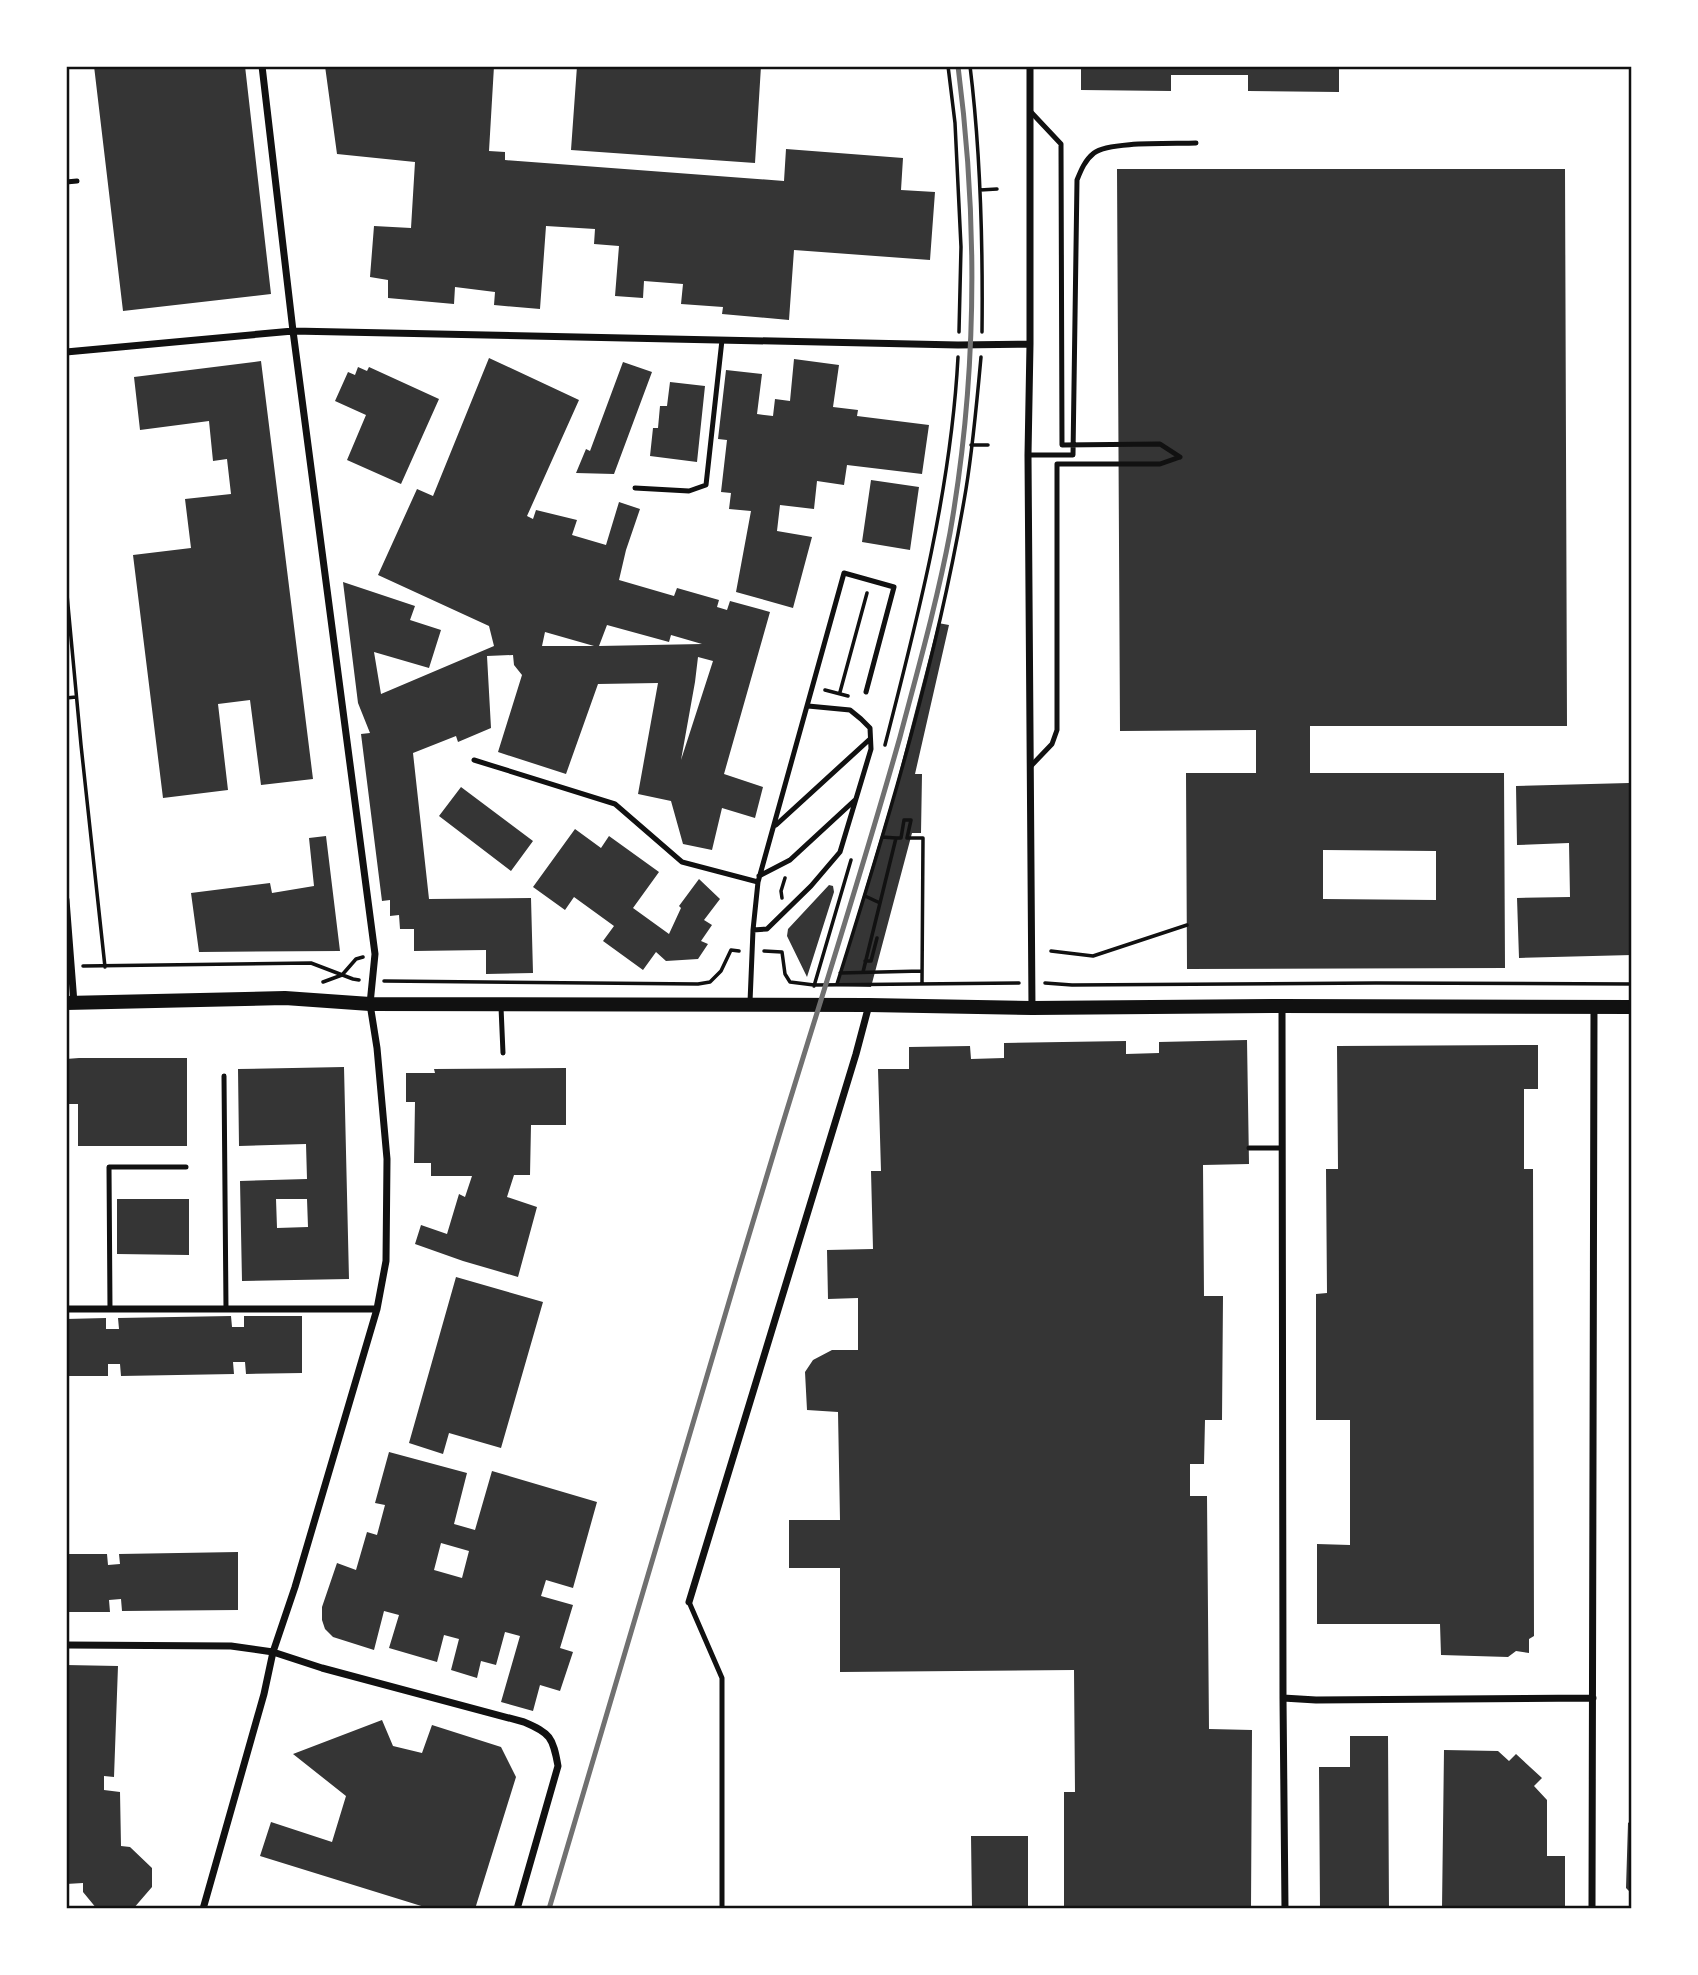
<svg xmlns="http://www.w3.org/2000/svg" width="1698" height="1975" font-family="'Noto Sans',sans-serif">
<rect width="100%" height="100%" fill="#fff"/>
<path fill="#353535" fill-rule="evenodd" d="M94,66h151l26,228 -148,17z
M325,66h169l-5,85 16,1v8l279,21 2,-32 117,9 -2,32 34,2 -5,68 -136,-10 -5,70 -67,-6 1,-7 -42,-3 2,-20 -39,-3 -1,17 -28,-2 4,-50 -25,-2 1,-15 -49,-3 -6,83 -46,-4 1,-13 -40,-5 -1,17 -66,-6v-18l-18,-3 4,-51 37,2 4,-66 -78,-8z
M577,66h184l-6,97 -184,-13z
M1081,66h258v26l-91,-1v-16h-77v16l-90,-1z
M1117,169h448l2,557h-257v47h194l1,195 -318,1 -1,-196h70v-43l-136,1zM1323,850l113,1v49l-113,-1z
M489,358l90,42 -52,116 6,3 3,-9 41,10 -5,15 34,10 13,-43 21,7 -14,41 -7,30 55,16 3,-8 42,12 -2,7 10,3 3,-9 40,11 -46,162 39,13 -8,31 -33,-10 -10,42 -29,-6 -12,-43 -33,-7 20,-111 -60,1 -32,90 -68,-22 24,-77 -8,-10 -1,-10 -26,1 4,72 -33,14 -2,-6 -43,17 16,146 102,-1 2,75 -47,1v-24l-72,1v-22h-14l-1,-14 -9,1v-16l-8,1 -21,-167 9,-1 -12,-30 -15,-121 72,24 -5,14 31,10 -12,38 -55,-16 7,42 113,-48 -5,-20 -111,-51 39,-86 16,7zM607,625l62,17 2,-7 31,9 -103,2zM545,632l49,14h-52zM698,657l15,4 -32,99 14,-78z
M794,359l45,6 -6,42 25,3 -1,6 72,9 -7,49 -75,-9 -3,20 -27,-4 -3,28 -34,-4 -3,26 35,6 -19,71 -57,-16 15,-81 -22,-2 2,-16 -10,-1 6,-52 -9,-1 8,-69 36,4 -5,40 16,2 2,-17 15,2z
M261,361l52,418 -52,6 -11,-85 -32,4 10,86 -65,8 -30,-243 58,-7 -6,-49 46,-5 -4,-35 -14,2 -4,-40 -69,9 -6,-53z
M623,362l29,10 -38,102 -38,-1 10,-24 4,2z
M358,367l9,4 2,-4 70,32 -38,85 -54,-24 19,-45 -31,-14 13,-29 7,3z
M670,382l35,4 -8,76 -47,-6 3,-28h5l2,-22h7z
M871,480l48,7 -9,63 -48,-8z
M938,623l11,2 -34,149h7l-1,59h-9l-41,154 -35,-1 59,-197z
M1629,783l3,172 -113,3 -2,-60 53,-1 -1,-54 -52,2 -1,-59z
M461,787l72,54 -22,30 -72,-55z
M575,829l26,19 8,-12 50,36 -26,36 36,26 12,-26 -2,-2 20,-27 21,20 -16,21 8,5 -11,16 7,3 -10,15 -32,2 -10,-9 -13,18 -40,-29 11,-15 -40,-29 -9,13 -32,-23z
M326,836l14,115 -141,1 -8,-59 79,-10 2,10 42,-7 -5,-48z
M829,885l4,1 1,6 -27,85 -20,-41 1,-7z
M1247,1040l2,124 -46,1 1,131h19l-1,124h-17l-1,44h-14v32h17l2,233 43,1 -1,179h-187v-117h11l-1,-122 -234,2v-104h-51v-48h51l-2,-108 -31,-2 -2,-38 8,-12 19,-10h26v-52l-30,1 -1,-49 46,-1 -2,-78h10l-3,-102h31v-22l61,-1 1,13 33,-1v-15l122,-2v13l33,-1v-11z
M1538,1045v44h-14v80h9l1,467 -5,3v14l-13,-2 -8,6 -67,-2 -1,-31h-123v-80l33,1v-125h-34v-126l11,-1 -1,-124h12l-1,-123z
M79,1058h108v88h-109v-42h-12v-45z
M344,1067l5,212 -107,2 -2,-100 67,-2 -1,-35 -67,2 -1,-77zM276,1199h31l1,28 -31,1z
M566,1068v57h-35l-1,50h-16l-7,22 30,10 -19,70 -55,-16 -48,-17 6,-19 26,9 12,-40 6,3 7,-21h-41v-13h-17l1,-61h-9v-29h29l-1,-4z
M117,1199h72v56l-72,-1z
M456,1277l87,25 -42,146 -52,-15 -6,21 -34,-11z
M231,1316l1,11h12v-11h58v57l-56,1 -1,-12h-12l1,12 -113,2 -1,-12h-12v12h-42v-57l40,-1v11h13l-1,-11z
M389,1452l78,21 -13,51 21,6 17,-59 105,31 -24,86 -27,-8 -5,16 32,9 -13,43 13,4 -13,39 -20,-6 -7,26 -32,-9 19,-66 -15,-4 -9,33 -15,-4 -4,17 -26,-8 8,-31 -15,-4 -7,27 -48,-14 10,-33 -15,-4 -10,39 -41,-13 -8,-8 -3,-9v-13l15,-44 19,7 11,-38 10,3 8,-30 -10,-2zM441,1543l28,8 -7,27 -28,-8z
M238,1552v58l-116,1 -1,-12 -12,1 1,12h-44v-58h41l1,11 12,-1 -1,-10z
M66,1665l52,1 -4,111 -10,-1v14l16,2 1,54 9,1 22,21v19l-19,22h-36l-14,-17v-9l-17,1z
M382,1720l11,26 29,7 10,-28 69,22 15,30 -41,132h-44l-171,-53 11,-34 61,20 14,-46 -53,-42z
M1350,1736h38l1,173h-69l-1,-142h31z
M1444,1750l54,1 11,10 7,-7 26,24 -8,8 13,14v56h18v53h-123z
M1632,1820v74l-6,-6 2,-65z
M971,1836h57v73h-56z"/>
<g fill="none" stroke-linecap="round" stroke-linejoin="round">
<path stroke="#111" stroke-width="3.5" d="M948,66l7,57 6,124 -2,85
M970,66c11,89 13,177 12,266
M980,190l17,-1
M971,445h17
M66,584l15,161 24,222
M825,690l23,6
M840,692l27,-99
M66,698l10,-1
M885,745c33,-128 66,-256 73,-388
M882,837l14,1
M865,896l15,7
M782,898l-1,-7 4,-13
M764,951l18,1 3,22 5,8 24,3 205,-2
M1051,951l42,5 94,-31
M865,961h6l6,-23
M83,966l228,-3 42,16 6,1
M863,972l33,-134h5l3,-18h7l-4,18h16l-1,145
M840,973l82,-2
M384,981l314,3 12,-2 11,-11 10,-21 8,1
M323,982l19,-7 14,-16 7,-2
M1045,983l27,2 304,-2 256,1
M837,984c51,-162 101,-327 129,-495 7,-43 11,-88 15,-132
M814,986l37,-126"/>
<path stroke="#111" stroke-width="5" d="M1030,111l31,33 1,301 98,-1 20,13
M66,182l11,-1
M1028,455h45l4,-275c4,-10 8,-20 17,-27 15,-12 81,-9 102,-10
M635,488l54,3 17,-6 16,-145
M474,760l141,44 67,58 76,20
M1030,767l22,-23 5,-14v-266h103l20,-7
M776,825l94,-86
M759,876l31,-16 65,-60
M753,930l14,-1 44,-43 29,-34 31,-103 -1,-21 -9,-9 -11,-9 -42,-4
M750,1002l3,-72 5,-48 86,-309 50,14 -28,105
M501,1007l2,46
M224,1076l2,233
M1249,1148h33
M110,1309l-1,-142h77
M689,1602l33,76v231"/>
<path stroke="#111" stroke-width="7" d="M1030,66v278l-2,111 4,553
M66,352l227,-21 665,14 72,-1
M66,900l8,103
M1282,1006l1,692 2,211
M66,1309h311
M689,1602l167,-548 13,-49
M66,1645l165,1 42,6 49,16 202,54c26,11 29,15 34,44l-41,143
M1283,1698l33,2 277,-2
M203,1909l61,-215 9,-42 22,-65 82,-278 9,-48 1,-102 -10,-111 -7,-44 5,-50 -82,-623 -31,-265
M1592,1909l2,-901"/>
<path stroke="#111" stroke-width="14" d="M66,1003l219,-5 85,6 499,1 163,3 250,-2 350,1"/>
<path stroke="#707070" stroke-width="5" d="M549,1909c77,-257 151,-514 229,-770 41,-134 84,-267 122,-402 18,-68 37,-135 50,-204 27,-154 28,-312 8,-467"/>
</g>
<rect width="1698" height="1975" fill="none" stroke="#ffffff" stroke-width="136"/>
<rect x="68" y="68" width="1562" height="1839" fill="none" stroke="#111" stroke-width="2.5"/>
</svg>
